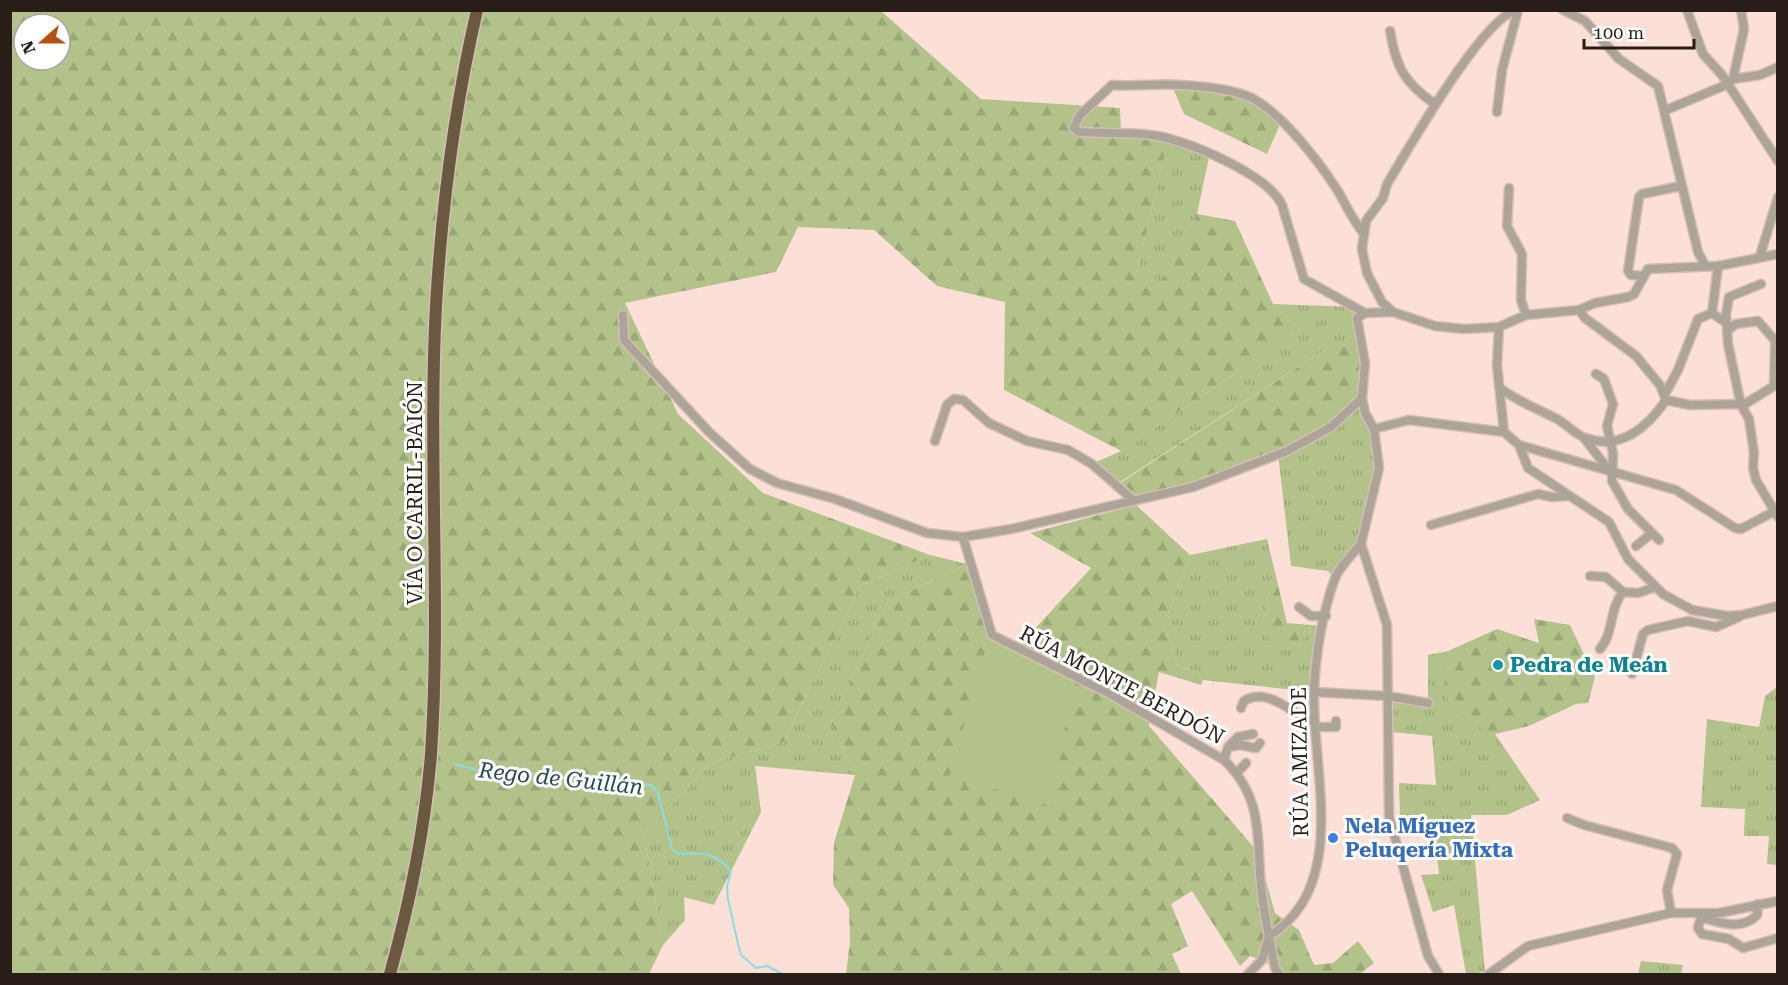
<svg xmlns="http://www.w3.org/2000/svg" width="1788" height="985" font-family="'Roboto Serif',serif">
<defs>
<pattern id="grass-tufts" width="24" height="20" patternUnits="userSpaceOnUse" patternTransform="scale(1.5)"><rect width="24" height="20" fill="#b2c28a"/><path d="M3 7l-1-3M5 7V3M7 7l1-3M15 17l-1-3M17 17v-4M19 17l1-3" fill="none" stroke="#99a676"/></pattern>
<pattern id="forest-firs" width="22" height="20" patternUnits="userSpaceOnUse" patternTransform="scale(1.5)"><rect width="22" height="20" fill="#b2c28a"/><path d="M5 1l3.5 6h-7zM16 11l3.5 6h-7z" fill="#99a676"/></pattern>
</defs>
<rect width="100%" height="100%" fill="#fce0d7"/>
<path fill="url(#grass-tufts)" d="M1168,138l41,19 -12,57 -35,68 -25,-10z
M1273,304l83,3 6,38h-30l-215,139 -25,-20 29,-13 178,-121z
M1362,398l12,31 5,39 -18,76 -27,34 -6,-7 -37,-5 -13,-112z
M1267,539l7,29 -11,52 45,16 2,-11 13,1 -9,66 -111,-12 -5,-8 -20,-6 -14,-41 26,-70z
M930,555l37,9 -79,38 -57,121 24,52 -100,-9 6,46 -47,93 -30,-8 1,23 -22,25 -19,-111 66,-71 74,-21 76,-156z
M1448,651c-8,28 -3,43 11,67l27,8 9,8 45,66 -33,15h-36l14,157 -19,2 -12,-69 -21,7 -12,-37 18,-1 -6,-51 -27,10 -6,-18 -1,-32 37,2 -4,-49 -40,-4v-32l36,2v-47z
M1777,687v178l-10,-1 2,-28h-25l1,-27 -44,-2 6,-88 52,8 6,-31z
M1641,961l42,4 -2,9h-43z"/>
<path fill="url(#forest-firs)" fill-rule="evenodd" d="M10,11h871l100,88 139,9 1,25 47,5 -31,134 25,9 35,-67 38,7 38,83 26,26 -178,121 -117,-61 1,-88 -68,-16 -63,-56 -76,-3 -22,45 -151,31 53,111 85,79 167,62 -70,31 -76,156 -74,21 -66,71 19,111 -14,29h-638zM24,24h36v36h-36z
M1173,88c44,2 73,4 108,34l-14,32 -83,-40z
M1332,345h30v53l-31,29 -53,27 -85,33 -61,12 -15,-14z
M1136,505l54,50 -26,70 14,41 20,6 5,8 -2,5 -42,-13 -10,54 109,126 17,61 24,17 15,35 19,-2 25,-22 16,22 -14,11h-75l-4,-5 -31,-13 -10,10 -48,-75 -21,13 17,42 -16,8 9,20h-335l4,-32 -1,-34 -16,-23 1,-42 21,-68 -24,-52 57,-121 79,-38 25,71 25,13 74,-80 -61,-35z
M1274,568l13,55 23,2 -2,11 -14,10 -15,-2 -11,-6 -5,-18z
M1534,619l36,6 25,52 -7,26 -12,1 -47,22 -34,8 -36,-16 -13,-22 -3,-28 5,-17 49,-22 42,14z"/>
<path fill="#b2c28a" d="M992,635l25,13 56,36 -22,122 -101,-30 29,-108z"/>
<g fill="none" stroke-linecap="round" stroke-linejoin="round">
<path stroke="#8bdddf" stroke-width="2" d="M454,764l44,11 45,-1 29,5 79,6 7,8 14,56 6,5c22,-1 37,-3 53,17l-4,16 1,12 10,45 3,11 15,13 11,-2 16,8"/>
<g stroke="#d6bdb5" stroke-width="11">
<path id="minor" d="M1516,10c-35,10 -108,140 -129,174l-4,14 -17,23 -4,28 5,24 15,29 11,10 42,14 29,3 35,-2 27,-12 53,-5 16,-7 33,-6 6,-3 14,-25 70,-3 60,-12
M1563,10l22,11 34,38 39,27 40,166 7,13
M1687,10l16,44 19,21 56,86
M1390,31c6,35 13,50 42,71l5,-1
M1733,79l27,-4 18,-8
M1666,110l62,-26 5,-5 11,-50 -3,-19
M1497,112l5,-42 16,-60
M1509,188l-2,38 15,28 -1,46 5,15
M1364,234c-13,-16 -18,-30 -28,-46 -19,-29 -54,-74 -84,-90 -20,-9 -50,-12 -72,-13 -23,-2 -46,2 -68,0l-33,31 -5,12 5,4c29,2 60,-1 88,6 31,8 102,38 115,67l22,74 61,34
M1760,256l18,-59
M1643,276l-12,-1 -3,-4 11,-74 3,-3 39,-8
M1761,284l-32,13 -3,17 2,30 13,61 8,14 5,34 -1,15 3,12 22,37
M1579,310l6,8 51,38 24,29 6,15
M1393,312l-28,1 -8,5 8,45 -3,35 3,15 9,16 5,39 -18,76 26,81 2,191 39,140 11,18
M1712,313l6,-47
M623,315l1,25 85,92 41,37 27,14 58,16 92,34 36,4 48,-8 182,-42 94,-36 44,-24 31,-29
M1499,327l-2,38 7,67 15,13 9,23 81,54 19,37 35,35 29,16 35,6 15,-1 36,-9
M1728,330l8,-6 22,-3 20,23
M1596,374l8,5 9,25 -6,22 6,27 -1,28 16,28 31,31
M1499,387c17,14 37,21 56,31 11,5 20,17 31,20 34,13 62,-11 80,-38
M1665,394l13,-24 20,-51 14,-6 13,9
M1666,400l24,5 55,-1 29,-18 1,-43
M1374,429l35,-9 95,12
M1584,438l27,35
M935,441l12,-36 7,-6 9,1 26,23 38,18 41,9 24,14 40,35
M1519,445l157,45 59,38 6,1 32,-17
M1431,525l107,-31 14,3 15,-1
M963,537l29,98 118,59 114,66c43,41 31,83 38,135 3,25 9,49 13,73l4,6
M1636,546l16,-13
M1590,576l16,1 17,15
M1299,607l12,9h15
M1600,649c14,-16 9,-40 23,-57l15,1 17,-6
M1632,674l11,-40 5,-4 40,-9 28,6 23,-10
M1314,692l73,4 41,7
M1241,708l3,-7c25,-15 48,14 71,21
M1315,727h21v-6
M1229,746l9,-9 15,-3
M1224,760l4,-13 12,-2 16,3 4,-5
M1237,773l9,-10
M1567,818l17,7 88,23 5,6 -10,36 4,23
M1758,904l-1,11c-15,16 -38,8 -56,2l-3,11 4,6 27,5 14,9 35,-10
M1269,936c81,-49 43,-166 45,-243 1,-36 8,-78 20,-112 4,-13 18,-26 27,-37
M1248,974l14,-14 7,-24
M1489,974l39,-28 143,-33h48l59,-12"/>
</g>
<g stroke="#d6bdb5" stroke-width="15">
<path id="highway" d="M390,974c20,-72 35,-145 41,-220 10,-149 -3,-300 5,-449 6,-102 18,-195 41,-295"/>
</g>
<use href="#minor" stroke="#ada499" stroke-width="8"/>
<use href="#highway" stroke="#6a5841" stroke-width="12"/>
</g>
<circle fill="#0f9aa8" stroke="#fff" stroke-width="2" cx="1498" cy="665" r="6"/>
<circle fill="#3f7fe0" stroke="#fff" stroke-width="2" cx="1333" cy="838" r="6"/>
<g text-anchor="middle" stroke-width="6" stroke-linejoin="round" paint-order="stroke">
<g font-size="21" fill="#291d18" stroke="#fff">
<text transform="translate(415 493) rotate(-90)" y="7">VÍA O CARRIL-BAIÓN</text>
<text transform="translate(1122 685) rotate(28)" y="7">RÚA MONTE BERDÓN</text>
<text transform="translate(1300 762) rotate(-91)" y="7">RÚA AMIZADE</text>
</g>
<g font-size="21" font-weight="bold" fill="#0d838f" stroke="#fff" text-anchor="start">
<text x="1510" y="672">Pedra de Meán</text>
</g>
<g font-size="21" font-weight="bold" fill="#366cbe" stroke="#fff" text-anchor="start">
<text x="1345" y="833">Nela Míguez<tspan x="1345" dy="24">Peluqería Mixta</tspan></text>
</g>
<g font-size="22" font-style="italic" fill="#234a4b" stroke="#fff">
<text transform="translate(561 778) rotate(6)" y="8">Rego de Guillán</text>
</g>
</g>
<rect width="1788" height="985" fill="none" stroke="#291d18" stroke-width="24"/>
<g transform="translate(42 42) rotate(249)"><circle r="28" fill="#ffffff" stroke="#a9a5a3" stroke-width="1.5"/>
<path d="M0-4.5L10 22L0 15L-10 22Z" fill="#b35213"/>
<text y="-9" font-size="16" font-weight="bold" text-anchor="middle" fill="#291d18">N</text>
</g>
<path d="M1584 39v9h110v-9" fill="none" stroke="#291d18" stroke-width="3"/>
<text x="1593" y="39" font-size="18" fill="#291d18" stroke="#ffffff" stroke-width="4.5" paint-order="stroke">100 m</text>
</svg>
